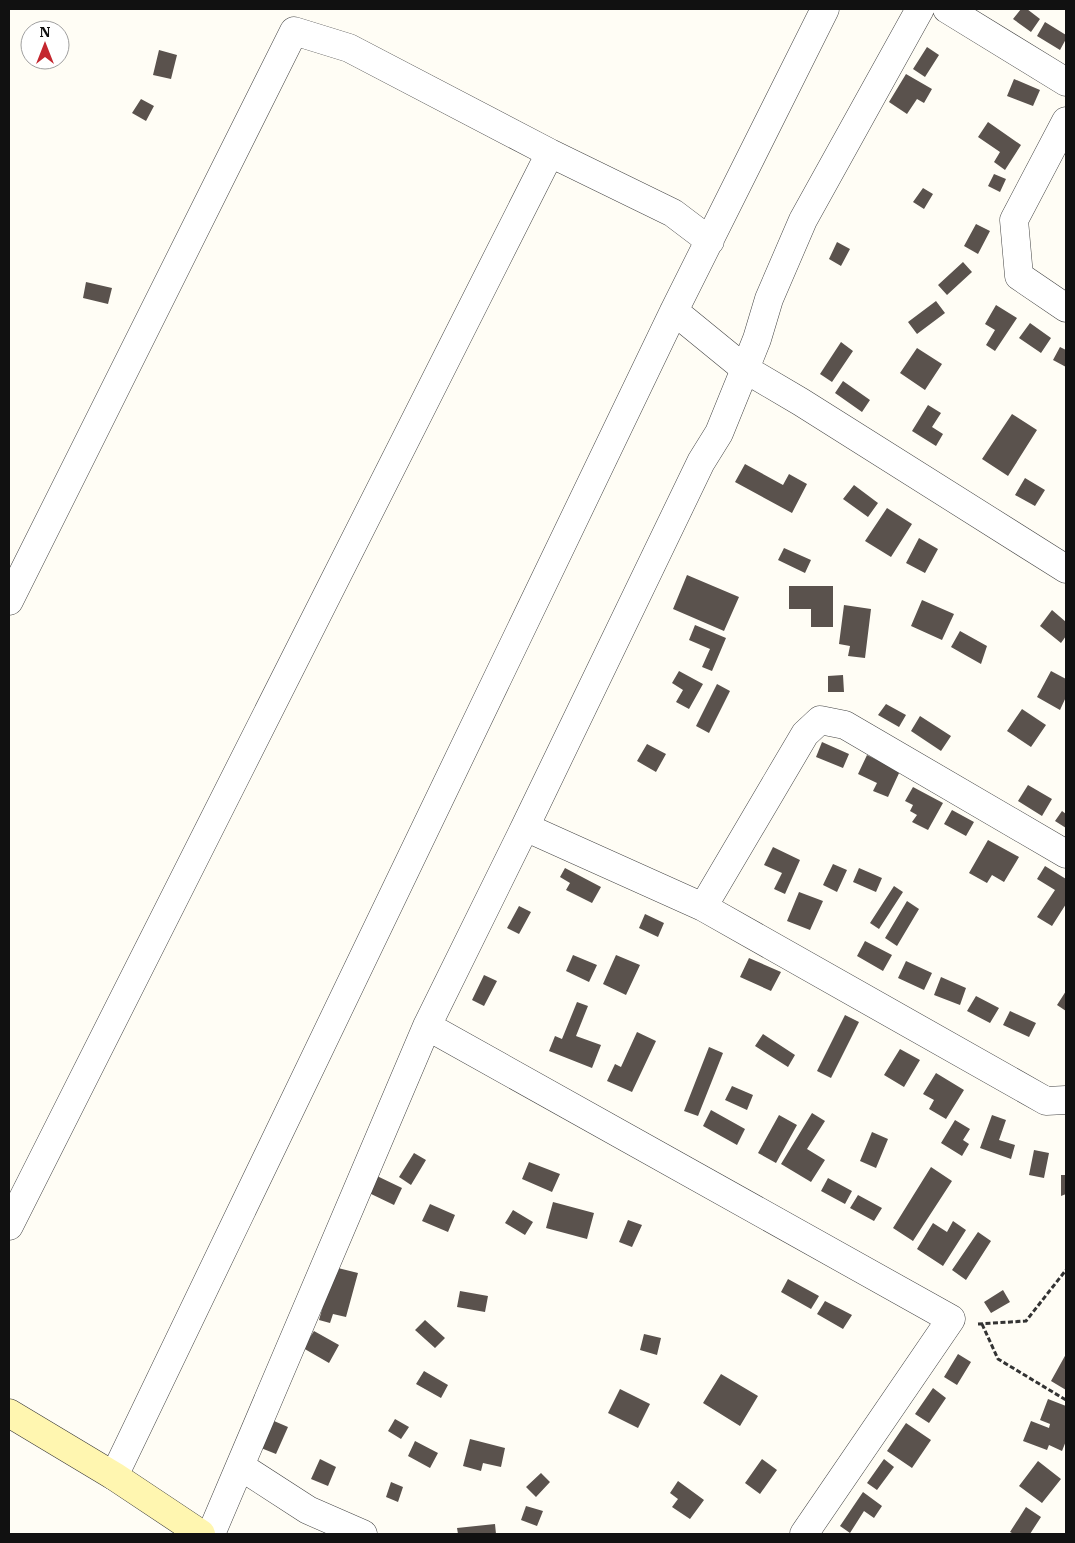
<svg xmlns="http://www.w3.org/2000/svg" width="1075" height="1543" font-family="'IBM Plex Serif',serif">
<rect width="100%" height="100%" fill="#fffdf5"/>
<path fill="#5a524d" d="M1021,9h6l13,10 -9,13 -18,-13z
M1045,22l21,13v4l-6,11 -23,-14z
M927,47l12,8 -14,22 -12,-8z
M159,50l18,5 -6,24 -18,-4z
M906,74l26,15 -8,14 -7,-4 -10,15 -18,-12z
M1014,79l26,11 -7,16 -26,-10z
M141,99l13,7 -8,15 -14,-8z
M988,122l33,23 -16,25 -11,-8 6,-10 -22,-15z
M994,174l12,5 -6,13 -12,-6z
M923,188l10,6 -9,15 -11,-7z
M976,224l14,7 -12,23 -14,-8z
M837,242l13,7 -9,17 -12,-7z
M963,262l9,10 -25,23 -9,-10z
M86,282l26,6 -4,16 -25,-6z
M936,301l9,12 -28,21 -9,-12z
M996,305l21,13 -22,33 -9,-6 9,-15 -10,-6z
M1030,323l21,15 -10,15 -22,-15z
M841,342l12,9 -21,31 -12,-8z
M1060,347l6,3v17l-13,-7z
M917,348l25,16 -17,26 -25,-17z
M843,381l27,19 -8,12 -27,-19z
M928,405l13,8 -9,14 11,7 -7,12 -24,-15z
M1012,414l25,16 -29,46 -26,-17z
M745,464l38,21 6,-11 18,10 -15,29 -57,-31z
M1025,478l20,12 -10,16 -20,-11z
M854,485l24,18 -10,14 -25,-18z
M887,508l25,16 -21,33 -26,-16z
M919,538l19,11 -13,24 -19,-10z
M784,548l27,12 -6,13 -27,-13z
M687,575l52,22 -15,34 -51,-22z
M789,586h44v41h-22v-18h-22z
M922,600l32,14 -12,26 -31,-14z
M844,605l27,4 -6,49 -17,-2 2,-10 -11,-2z
M1052,610l14,12v14l-5,7 -21,-17z
M695,625l31,13 -14,33 -10,-4 8,-18 -21,-9z
M960,631l27,15 -6,18 -30,-17z
M679,671l24,13 -14,25 -13,-7 7,-12 -11,-7z
M1051,671l15,8v18l-6,13 -23,-13z
M843,675l1,17h-16v-16z
M717,684l13,7 -21,42 -13,-7z
M886,704l20,11 -7,12 -21,-12z
M1022,709l24,16 -15,22 -24,-16z
M920,716l31,20 -10,15 -30,-20z
M822,742l27,12 -6,14 -27,-11z
M647,744l19,10 -10,18 -19,-11z
M867,755l33,16 -12,26 -15,-6 4,-8 -19,-9z
M1028,785l24,14 -10,17 -24,-15z
M913,787l30,16 -15,27 -16,-8 5,-7 -7,-4 3,-6 -8,-4z
M952,810l22,12 -8,14 -22,-12z
M1062,811l4,3v14l-11,-7z
M988,840l31,17 -15,25 -12,-7 -5,8 -18,-10z
M773,847l27,13 -15,34 -11,-5 8,-16 -18,-8z
M833,864l14,6 -10,22 -14,-7z
M1045,866l21,13v25l-14,22 -15,-9 18,-27 -18,-11z
M565,868l36,19 -9,16 -26,-13 4,-7 -10,-6z
M859,868l23,10 -6,14 -23,-10z
M894,886l9,6 -24,37 -9,-6z
M799,892l24,9 -13,29 -23,-9z
M907,901l12,8 -22,37 -12,-8z
M519,906l12,6 -12,22 -12,-6z
M645,914l19,9 -6,14 -19,-9z
M865,941l27,14 -9,16 -26,-15z
M573,955l24,10 -8,17 -23,-11z
M616,955l24,10 -14,30 -23,-11z
M749,958l32,14 -10,19 -31,-14z
M906,961l26,12 -8,17 -26,-12z
M484,975l13,6 -13,25 -12,-6z
M941,977l25,11 -6,17 -26,-10z
M1066,991v20l-9,-6z
M976,996l23,12 -9,15 -23,-12z
M577,1002l11,4 -12,30 25,9 -9,23 -43,-17 6,-15 7,3z
M1010,1011l26,12 -7,14 -26,-12z
M845,1015l14,7 -28,56 -14,-7z
M637,1032l19,9 -24,51 -25,-11 8,-17 6,3z
M763,1034l32,21 -7,12 -33,-21z
M709,1047l14,6 -25,63 -14,-5z
M900,1049l20,11 -16,27 -20,-12z
M936,1073l28,17 -18,29 -17,-10 5,-9 -11,-6z
M732,1086l21,9 -6,15 -22,-10z
M711,1110l34,19 -8,16 -34,-19z
M812,1113l13,8 -18,28 18,11 -14,22 -30,-18z
M779,1115l18,10 -21,38 -18,-10z
M992,1115l14,5 -7,20 16,5 -4,14 -31,-11z
M955,1120l15,9 -7,11 6,4 -7,12 -21,-13z
M872,1132l16,7 -12,29 -16,-7z
M1034,1150l15,3 -5,25 -15,-3z
M414,1153l12,7 -15,25 -12,-8z
M529,1162l31,12 -8,18 -30,-13z
M931,1167l21,14 -39,60 -20,-13z
M1061,1175h5v19l-5,2z
M377,1176l25,12 -8,17 -25,-12z
M828,1178l24,13 -7,13 -24,-13z
M858,1195l24,13 -8,13 -24,-13z
M553,1202l41,11 -7,26 -41,-11z
M430,1204l25,11 -7,17 -26,-11z
M513,1210l20,12 -8,13 -20,-12z
M628,1220l14,5 -10,22 -13,-5z
M953,1221l13,9 -23,36 -26,-17 16,-26 14,9z
M978,1232l13,9 -25,39 -14,-10z
M334,1267l24,6 -12,44 -13,-3 -3,9 -11,-3z
M788,1279l31,17 -8,13 -30,-17z
M1003,1290l7,12 -19,11 -7,-11z
M460,1291l28,5 -3,16 -28,-5z
M825,1301l27,14 -9,14 -26,-15z
M425,1320l20,18 -10,10 -20,-18z
M314,1331l25,14 -10,18 -26,-15z
M644,1334l17,4 -4,17 -17,-5z
M958,1354l13,8 -14,23 -13,-8z
M1066,1354v36l-15,-9z
M424,1371l24,14 -7,13 -25,-14z
M721,1374l37,22 -18,30 -37,-23z
M933,1388l13,10 -17,25 -14,-9z
M620,1389l30,15 -12,24 -30,-15z
M1048,1399l18,7v35l-4,10 -13,-6 -2,5 -24,-9 8,-20 18,7 1,-4 -10,-4z
M395,1419l14,8 -8,12 -13,-8z
M274,1421l14,6 -12,27 -15,-6z
M906,1423l25,17 -19,28 -25,-17z
M470,1439l35,9 -4,19 -18,-4 -2,8 -18,-5z
M415,1441l23,12 -8,15 -22,-12z
M320,1459l16,8 -8,19 -17,-7z
M762,1459l15,11 -17,24 -15,-11z
M884,1459l10,8 -17,23 -10,-7z
M1038,1461l23,18 -19,24 -23,-17z
M541,1473l9,9 -14,15 -10,-10z
M678,1481l26,19 -14,19 -18,-12 6,-8 -8,-6z
M391,1482l12,5 -5,15 -12,-5z
M863,1492l19,14 -8,12 -10,-7 -14,22 -10,-7z
M526,1506l17,5 -6,15 -16,-6z
M1026,1507l15,10 -11,17h-16l-4,-2z
M495,1524l1,10h-38l-1,-6z"/>
<g fill="none" stroke-linecap="round" stroke-linejoin="round">
<g stroke="#444" stroke-width="29">
<path id="street" d="M947,9l119,73
M1066,121l-52,99 5,56 47,32
M674,311l71,58 12,-30 12,-40 34,-79 117,-211
M9,601l285,-570 55,17 201,105 123,60 37,28
M525,827l178,80 343,194 20,-1
M703,907l102,-173 15,-14 25,5 221,129
M427,1026l524,293 -147,215
M9,1226l541,-1073
M240,1466l68,44 55,24
M114,1476l560,-1165 151,-302
M211,1534l216,-508 98,-199 176,-365 18,-29 26,-64 56,33 265,167"/>
</g>
<g stroke="#333" stroke-width="29">
<path id="secondary" d="M9,1413l105,63 87,58"/>
</g>
<path stroke="#333" stroke-width="3" stroke-dasharray="5 2.5" stroke-linecap="butt" d="M978,1324l48,-3 40,-51
M982,1324l16,35 68,41"/>
<use href="#street" stroke="#fff" stroke-width="28"/>
<use href="#secondary" stroke="#fff6b0" stroke-width="28"/>
</g>
<rect width="1075" height="1543" fill="none" stroke="#111111" stroke-width="20"/>
<g transform="translate(45 45)"><circle r="24" fill="#ffffff" stroke="#a0a0a0"/>
<path d="M0-4L9 19L0 12L-9 19Z" fill="#c4262e"/>
<text y="-8" font-size="14" font-weight="bold" text-anchor="middle" fill="#111111">N</text>
</g>
</svg>
